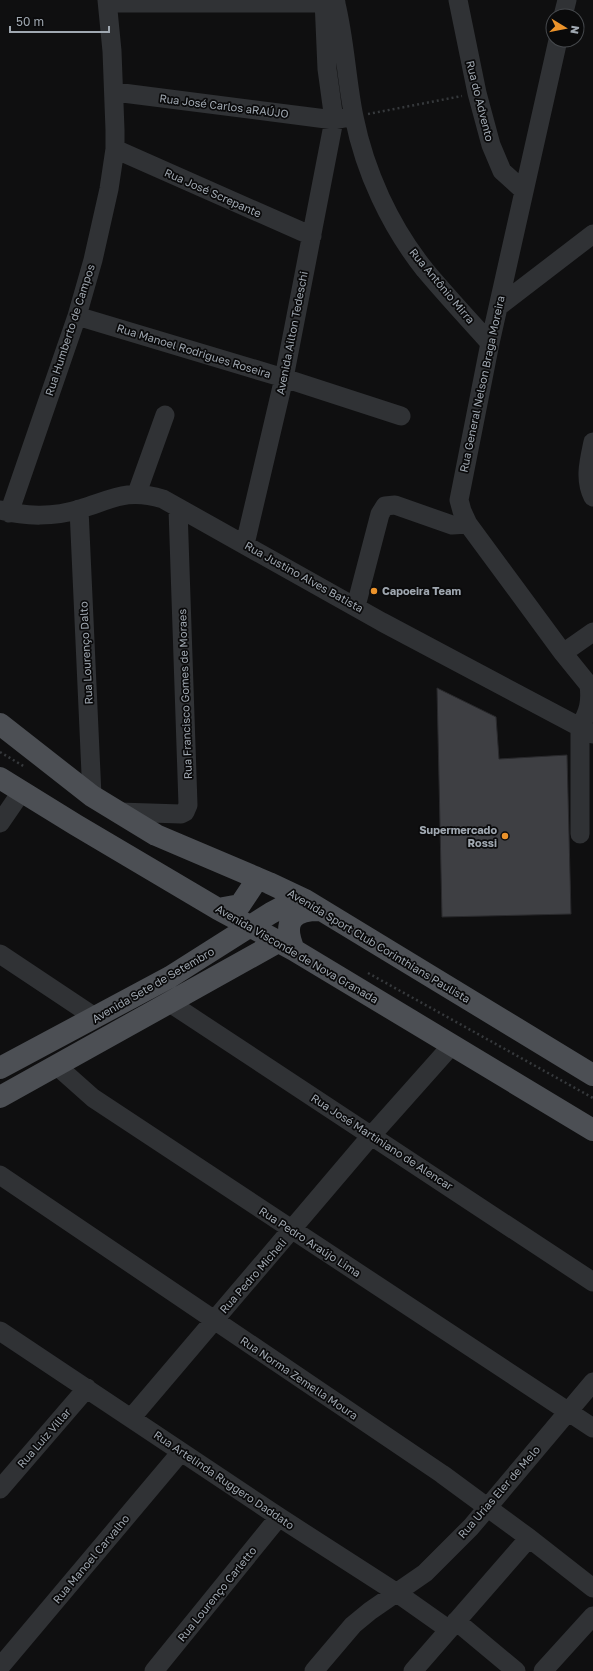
<svg xmlns="http://www.w3.org/2000/svg" width="593" height="1671" font-family="'Golos Text',sans-serif">
<rect width="100%" height="100%" fill="#0f0f10"/>
<path fill="#3e3f43" stroke="#29292c" d="M437,688l59,29 3,42 68,-4 4,159 -129,3z"/>
<g fill="none" stroke-linecap="round" stroke-linejoin="round">
<path stroke="#36393c" stroke-width="2.5" stroke-dasharray="2 3" stroke-linecap="butt" d="M368,114l94,-18
M0,752l25,15
M368,973l225,125"/>
<path stroke="#303235" stroke-width="19" d="M335,0c10,38 11,78 19,117 11,55 36,109 71,153 21,25 43,49 65,73
M458,0l19,93 14,52 11,26 22,20
M108,3h228
M563,16l4,-16
M558,40l-68,303 -31,157 3,11 6,13 95,129 30,37
M115,92l219,28 11,-2
M115,149l197,87
M498,307l95,-73
M77,316l207,62 117,38
M593,442c-4,19 -9,37 0,55
M137,493l28,-78
M79,509l13,287
M0,510c25,7 55,7 80,-1 33,-10 47,-21 83,-10l219,123 211,112
M9,513l68,-197 16,-56 16,-71 6,-40v-19l-3,-79 -5,-51
M245,544l39,-166 50,-258 -7,-51 -3,-69
M356,606l24,-92 5,-8 10,-1 57,20 16,-1
M563,653l30,-21
M119,812l62,2 4,-2 3,-7 -10,-296
M0,823l22,-32
M580,834v-108c9,-14 11,-25 9,-41
M0,954l96,64
M170,1003l423,279
M57,1066l36,32 500,330
M0,1175l442,299 87,64 64,50
M0,1331l279,186 118,76 51,36
M132,1417l239,-281 81,-91
M0,1489l87,-101
M456,1621l60,50
M0,1667l181,-215
M154,1671l125,-154
M314,1671l39,-46 17,-14 55,-38 46,-46 122,-145
M413,1671l116,-133
M543,1671l50,-55"/>
<path stroke="#4c4f54" stroke-width="22" d="M0,724l92,72 64,39 113,48 36,17 288,175
M0,778l76,47 142,84 76,41 299,180
M218,909l22,-4 12,-18 3,-10
M294,950c-11,-26 -4,-40 25,-40
M0,1068l170,-91 101,-64 19,-10 15,-3
M0,1097l278,-155"/>
</g>
<g fill="#ec932b" stroke="#0a0a0b" stroke-width="1.5">
<circle cx="374" cy="591" r="4"/>
<circle cx="505" cy="836" r="4"/>
</g>
<g text-anchor="middle" stroke-width="3.5" stroke-linejoin="round" paint-order="stroke">
<g font-size="11" fill="#a0a8b1" stroke="#0a0a0b">
<text transform="translate(480 101) rotate(76)" y="4">Rua do Advento</text>
<text transform="translate(224 106) rotate(7)" y="4">Rua José Carlos aRAÚJO</text>
<text transform="translate(213 193) rotate(24)" y="4">Rua José Screpante</text>
<text transform="translate(442 286) rotate(50)" y="4">Rua Antônio Mirra</text>
<text transform="translate(70 330) rotate(-72)" y="4">Rua Humberto de Campos</text>
<text transform="translate(292 333) rotate(-79)" y="4">Avenida Ailton Tedeschi</text>
<text transform="translate(194 351) rotate(17)" y="4">Rua Manoel Rodrigues Roseira</text>
<text transform="translate(482 384) rotate(-78)" y="4">Rua General Nelson Braga Moreira</text>
<text transform="translate(304 577) rotate(29)" y="4">Rua Justino Alves Batista</text>
<text transform="translate(86 653) rotate(-93)" y="4">Rua Lourenço Dalto</text>
<text transform="translate(185 694) rotate(-92)" y="4">Rua Francisco Gomes de Moraes</text>
<text transform="translate(379 946) rotate(31)" y="4">Avenida Sport Club Corinthians Paulista</text>
<text transform="translate(297 954) rotate(30)" y="4">Avenida Visconde de Nova Granada</text>
<text transform="translate(153 985) rotate(-30)" y="4">Avenida Sete de Setembro</text>
<text transform="translate(382 1142) rotate(33)" y="4">Rua José Martiniano de Alencar</text>
<text transform="translate(310 1242) rotate(33)" y="4">Rua Pedro Araújo Lima</text>
<text transform="translate(253 1276) rotate(-49)" y="4">Rua Pedro Micheli</text>
<text transform="translate(299 1378) rotate(34)" y="4">Rua Norma Zemella Moura</text>
<text transform="translate(44 1438) rotate(-49)" y="4">Rua Luiz Villar</text>
<text transform="translate(224 1480) rotate(34)" y="4">Rua Artelinda Ruggero Daddato</text>
<text transform="translate(499 1492) rotate(-49)" y="4">Rua Urias Eler de Melo</text>
<text transform="translate(91 1559) rotate(-50)" y="4">Rua Manoel Carvalho</text>
<text transform="translate(217 1594) rotate(-51)" y="4">Rua Lourenço Carletto</text>
</g>
<g font-size="11" font-weight="bold" fill="#a0a8b1" stroke="#0a0a0b" text-anchor="start">
<text x="382" y="595">Capoeira Team</text>
<text x="497" y="834" text-anchor="end">Supermercado<tspan x="497" dy="13">Rossi</tspan></text>
</g>
</g>
<g transform="translate(565 28) rotate(100)"><circle r="19" fill="#0a0a0b" stroke="#46494d"/>
<path d="M0-3L7 15L0 10L-7 15Z" fill="#ec932b"/>
<text y="-6" font-size="11" font-weight="bold" text-anchor="middle" fill="#a0a8b1">N</text>
</g>
<path d="M10 26v6h99v-6" fill="none" stroke="#a0a8b1" stroke-width="2"/>
<text x="16" y="26" font-size="12" fill="#a0a8b1" stroke="#0a0a0b" stroke-width="3" paint-order="stroke">50 m</text>
</svg>
